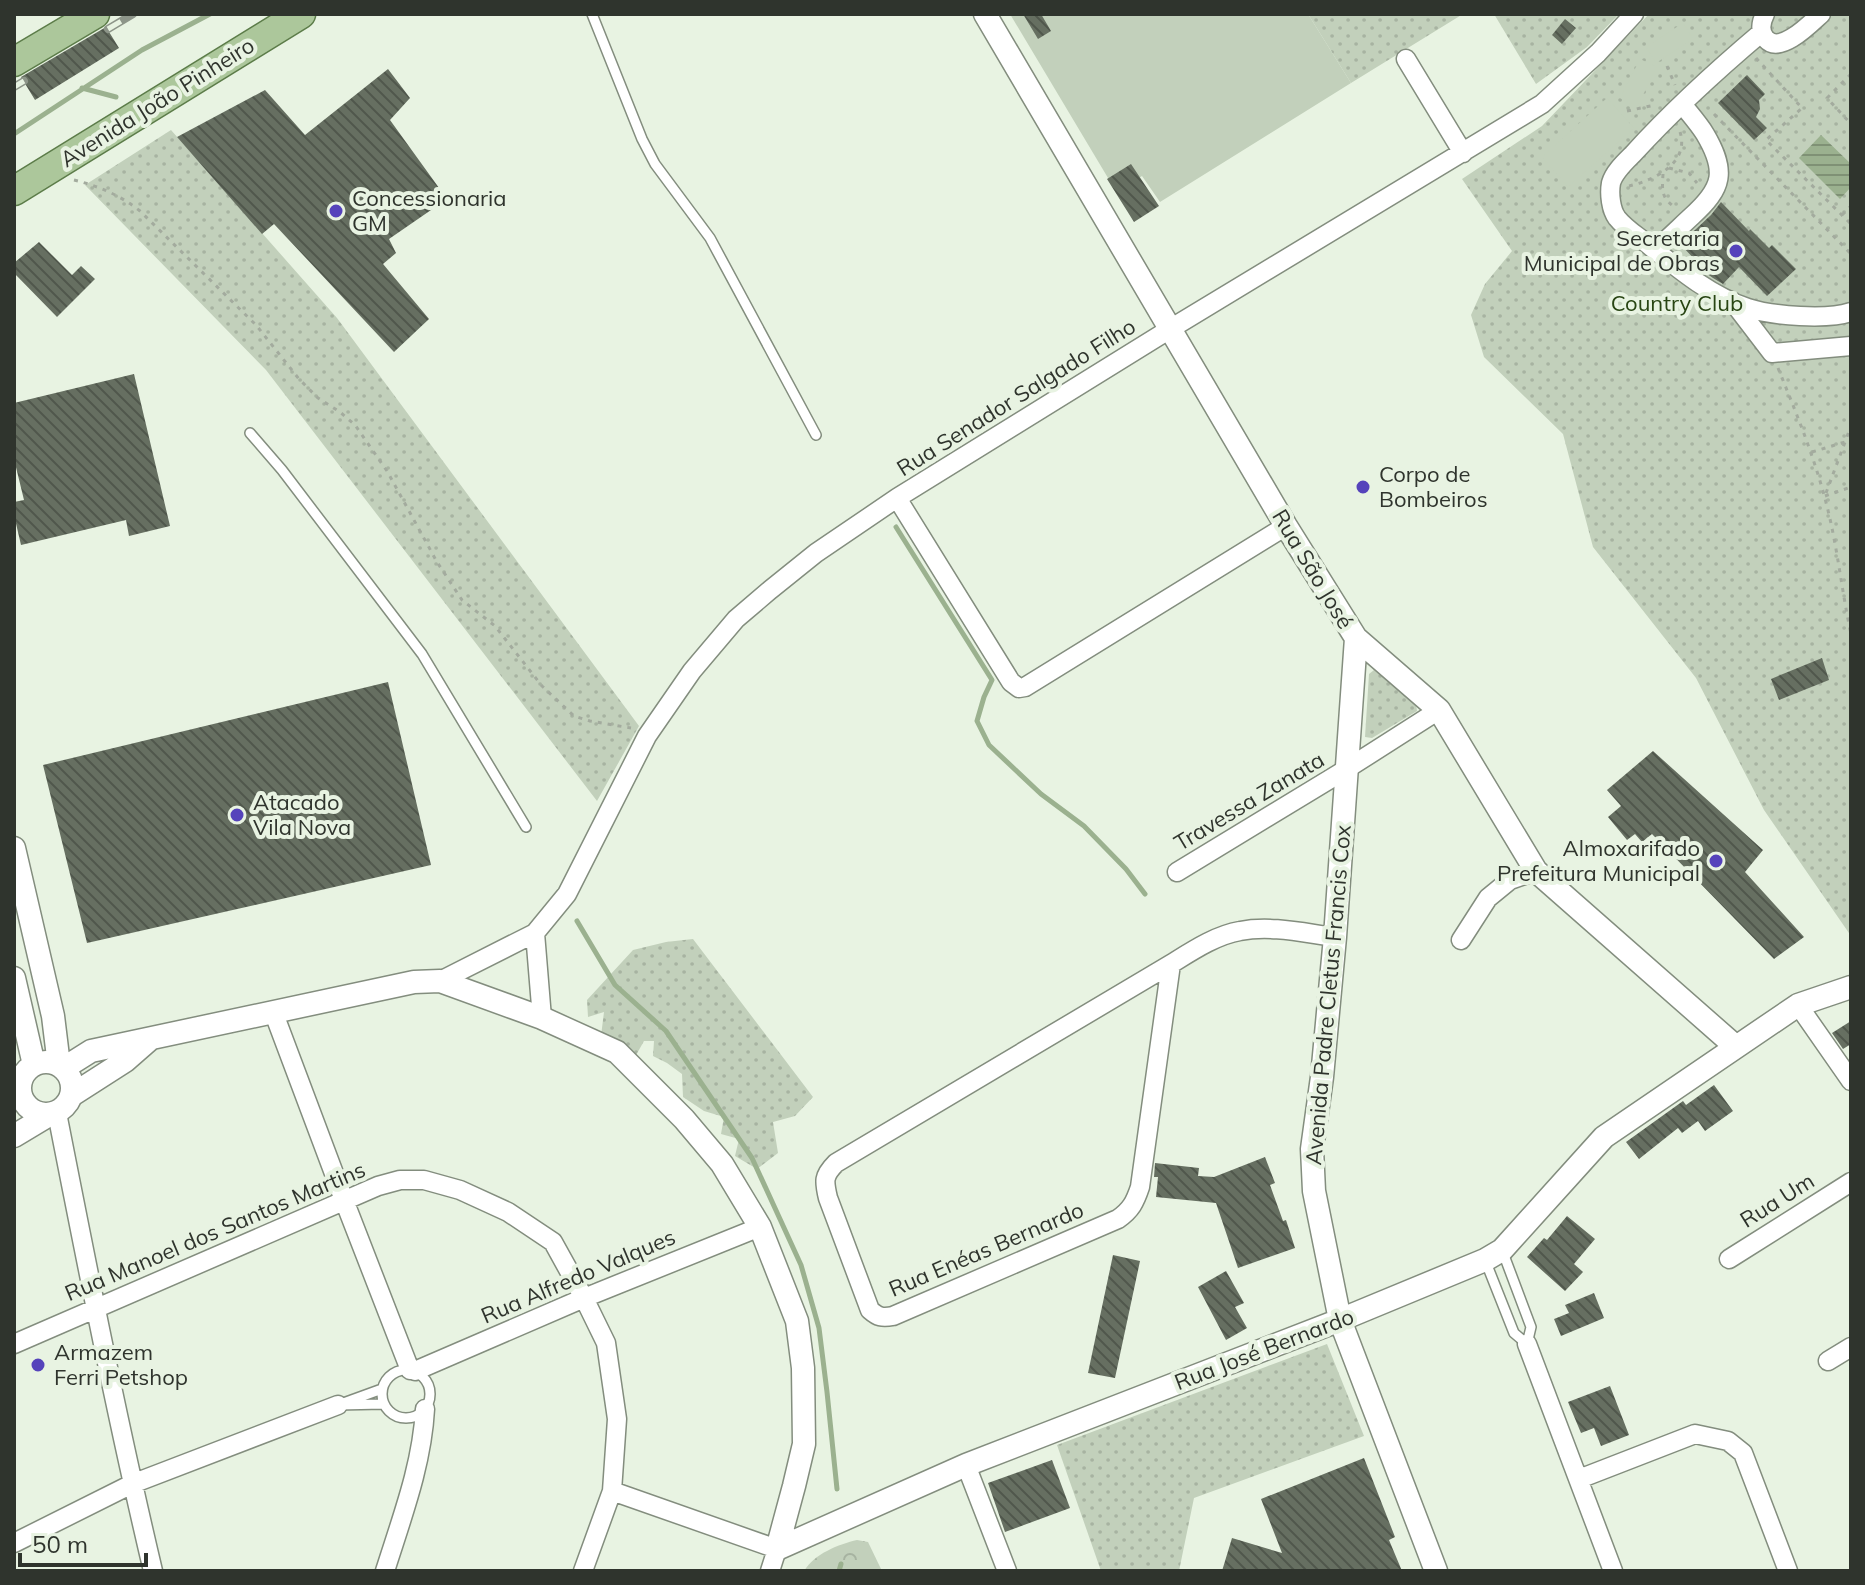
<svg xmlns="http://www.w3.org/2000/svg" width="1865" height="1585" font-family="Mulish,sans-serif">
<defs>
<pattern id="grass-dots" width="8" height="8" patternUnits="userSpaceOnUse" patternTransform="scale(2)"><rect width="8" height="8" fill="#c2d0bb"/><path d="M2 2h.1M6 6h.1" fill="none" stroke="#a7b3a1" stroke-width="1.8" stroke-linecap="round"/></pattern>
<pattern id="forest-crowns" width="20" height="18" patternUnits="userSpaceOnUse" patternTransform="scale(2)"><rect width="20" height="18" fill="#c2d0bb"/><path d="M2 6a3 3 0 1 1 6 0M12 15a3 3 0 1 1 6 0" fill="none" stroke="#a7b3a1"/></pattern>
<pattern id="water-rules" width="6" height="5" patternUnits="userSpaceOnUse" patternTransform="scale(2)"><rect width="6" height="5" fill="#9bb18f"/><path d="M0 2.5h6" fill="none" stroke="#7f9175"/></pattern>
<pattern id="building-back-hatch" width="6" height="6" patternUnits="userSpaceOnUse" patternTransform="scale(2)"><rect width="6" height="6" fill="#666f61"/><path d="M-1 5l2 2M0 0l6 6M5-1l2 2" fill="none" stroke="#50574c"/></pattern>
</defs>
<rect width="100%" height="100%" fill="#e8f3e2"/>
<path fill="url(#grass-dots)" d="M1308,14h155l-112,69z
M1494,14h125l-32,33 -51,37z
M1649,14h202v922l-87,-126 -68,-132 -103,-131 -30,-113 -79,-77 -13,-42 14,-31 27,-33 -50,-72 80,-53z
M171,130l166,188 302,408 -42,75 -331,-431 -181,-185z
M1374,670l42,34 1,7 -45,27 -7,-1 4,-63z
M693,939l120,158 -18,19 -22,6 5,31 -21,16 -22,-13 4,-17 -18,-5 3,-17 -20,-6 -21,-14 -1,-23 -15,-11 -14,-7 1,-15h-10l-9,16 -34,-21 3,-24 -16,5 -1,-17 46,-50 33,-8z
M1327,1344l37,92 -170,62 -15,73h-78l-44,-126z"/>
<path fill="url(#forest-crowns)" d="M857,1540l11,2 14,29h-78c10,-17 35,-27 53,-31z"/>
<path fill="#c2d0bb" d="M1010,14h298l43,69 -191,119 -18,-26 -25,17z
M1683,23l10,16 -37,24 -10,-16z
M1640,59l17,8 -20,40 -17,-9z
M1607,98l27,30 -66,59 -26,-30z"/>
<path fill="url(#water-rules)" d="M1821,135l30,29v23l-11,12 -41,-41z"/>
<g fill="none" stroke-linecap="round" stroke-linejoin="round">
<path stroke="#9bb18f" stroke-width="5" d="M82,88l34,9
M14,134l128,-84 68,-36
M896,527l96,153 -8,17 -7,24 12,24 52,49 43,32 42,43 19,25
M577,921l38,64 51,46 86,127 49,107 18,63 8,64 10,97
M839,1571l2,-7"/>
</g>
<path fill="url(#building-back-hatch)" d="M1023,14h18l10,17 -13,8z
M1565,19l11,9 -14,16 -10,-9z
M106,27l13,21 -84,52 -14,-23z
M388,69l22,29 -20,22 57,79 -58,40 7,14 -13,11 46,55 -35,33 -120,-128 -12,10 -85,-97 88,-47 40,45z
M1747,75l18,19 -6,6 1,9 -4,8 11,11 -13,12 -36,-37z
M1131,164l28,42 -25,16 -27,-43z
M1721,202l28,29 1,-2 19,19 3,-3 24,24 -29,27 -28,-29 -16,17 -10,-6 -13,-9 2,-2 -22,-23 31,-29z
M39,242l33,33 9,-9 14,13 -38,38 -43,-44v-10z
M134,374l36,152 -41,10 -3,-16 -105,25 -7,-30v-13l10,-2 -10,-41v-56z
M1822,658l7,22 -50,20 -8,-21z
M388,682l43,183 -344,78 -44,-178z
M1653,751l110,99 -18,22 59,65 -30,22 -122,-125 -10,8 -7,-8 -8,6 -19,-23 13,-11 -14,-16z
M1851,1021v23l-8,5 -11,-16z
M1714,1085l19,26 -28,20 -7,-10 -16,12 -4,-5 -39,31 -13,-17 57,-41 3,4z
M1265,1157l10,26 -5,2 13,36 3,-1 9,28 -57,20 -22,-65 -60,-6 2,-20h-4l1,-14 44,5 -1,8 16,1z
M1567,1216l28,23 -21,25 9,8 -18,19 -38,-34 17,-19 3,2z
M1113,1255l27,6 -25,117 -27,-5z
M1226,1271l18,32 -9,4 12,21 -21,12 -28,-53z
M1594,1293l10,25 -43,18 -7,-17 15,-6 -4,-8z
M1610,1386l19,49 -28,11 -7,-18 -13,5 -13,-31z
M1364,1458l31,79 -6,3 13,31h-180l10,-33 50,15 -21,-54z
M1052,1460l18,48 -65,24 -17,-49z"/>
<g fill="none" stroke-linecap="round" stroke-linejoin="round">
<g stroke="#838d7e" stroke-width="12">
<path id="service" d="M592,14l50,125 13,25 55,74 106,197
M250,433l32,37 140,184 104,173
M1485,1260l29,73 13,11 4,-17 -29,-77
M382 1394a24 24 0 1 1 48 0a24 24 0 1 1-48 0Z
M382,1389l-44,16 45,-1"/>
</g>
<g stroke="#838d7e" stroke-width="21">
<path id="minor" d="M1765,14c-4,8 -6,18 1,25 14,16 44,-15 55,-25
M1762,32c-45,38 -89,78 -129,122 -8,8 -19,18 -22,29 -2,11 0,27 6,35 8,10 19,17 28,24 31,25 65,54 103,66 25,8 79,12 103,4
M1406,59l57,94
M1655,250c13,-11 25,-23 37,-34 31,-28 35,-45 13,-82 -6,-10 -15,-20 -23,-30
M1733,302l39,51 79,-7
M897,498l114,184 8,6 6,-1 261,-161
M1177,872l168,-102 94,-60
M535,933l32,-39 80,-158 45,-65 44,-52 34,-29 46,-37 81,-55 273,-169 372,-225 56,-51 36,-39
M1461,940l27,-42 22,-18 26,-9
M1171,964l-31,223c-5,15 -9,23 -22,32l-225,97c-11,2 -15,1 -23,-6l-42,-112c-4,-17 -5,-22 8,-35l335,-199c21,-13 45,-29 69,-33 31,-6 64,2 95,6
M440,981l95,-48 7,85
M1798,1005l53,76
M273,1011l71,189 66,170
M57,1113c30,153 60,306 96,458
M1729,1259l122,-77
M14,1344l364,-158 22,-6h24l36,10 48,22 45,30 31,56 22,45 11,76 -5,72 -29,80
M1527,1344l86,227
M1828,1361l23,-14
M415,1371l169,-73 176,-71
M966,1465l41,106
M1579,1479l116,-45 33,7 15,12 45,118
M612,1491l165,58 -7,22
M14,1543l118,-59 206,-79
M385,1571c17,-54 37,-106 40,-162"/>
</g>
<g stroke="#838d7e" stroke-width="25">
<path id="tertiary" d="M985,14l301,512 70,112 83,72 97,161 199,175
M1356,638l-21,299 -13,140 -10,72 2,42 26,129 96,251
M14,848l39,168 6,49
M14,978l20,87
M20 1088a26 26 0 1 1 52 0a26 26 0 1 1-52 0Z
M64,1068l27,-17 323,-69 26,-1 102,37 75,34 67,67 38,45 38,63 37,94 6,47 1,76 -10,42 -17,63
M72,1095l53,-34 24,-21
M14,1136l35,-21
M777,1549l189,-84 374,-145 145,-60 17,-10 102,-113 194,-132 53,-18"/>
</g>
<g stroke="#5c7c49" stroke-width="31">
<path id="primary" d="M14,62l81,-48
M14,191l287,-177"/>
</g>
<path stroke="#a3ab9e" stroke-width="3" stroke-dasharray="4 6" stroke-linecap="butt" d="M1756,58l46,50 -36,32 85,84
M1667,66l8,19
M1851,74l-24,24 24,26
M1627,111l28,-6
M1714,114l137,140
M1669,168l20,5 8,10
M1663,174c-1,17 -2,24 13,34
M74,180c24,6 46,15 66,31l116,114 43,54 19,19 22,14 15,13 32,46 50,91 25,38 33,26 47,60 32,30 16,5 41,7
M1629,186c26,-6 63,-24 50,-57
M1842,215l9,-9
M1778,368c17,42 34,83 46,127 13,46 17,93 27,139
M1812,452l33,-10
M1826,493l25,-67
M1825,496l26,-9"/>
<use href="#service" stroke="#fff" stroke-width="9"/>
<use href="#minor" stroke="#fff" stroke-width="18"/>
<use href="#tertiary" stroke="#fff" stroke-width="22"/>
<use href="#primary" stroke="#acc79b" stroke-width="28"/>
<g stroke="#8d9589" stroke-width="8">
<path id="rail" d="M108,29l25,-15
M14,87l10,-6"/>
</g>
<use href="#rail" stroke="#e8f3e2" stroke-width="5" stroke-dasharray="15" stroke-linecap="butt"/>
</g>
<g fill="#5543bb" stroke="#e8f3e2" stroke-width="3">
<circle cx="336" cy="211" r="8"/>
<circle cx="1736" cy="251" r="8"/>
<circle cx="1363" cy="487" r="8"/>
<circle cx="237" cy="815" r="8"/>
<circle cx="1716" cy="861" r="8"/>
<circle cx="38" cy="1365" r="8"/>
</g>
<g text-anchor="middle" stroke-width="8" stroke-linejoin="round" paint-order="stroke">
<g font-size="22" fill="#2f342d" stroke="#e8f3e2">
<text transform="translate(157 102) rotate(-32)" y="8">Avenida João Pinheiro</text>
<text transform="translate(1016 397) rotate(-32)" y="8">Rua Senador Salgado Filho</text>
<text transform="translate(1313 569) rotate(59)" y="8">Rua São José</text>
<text transform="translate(1249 801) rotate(-31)" y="8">Travessa Zanata</text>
<text transform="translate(1328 995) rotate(-85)" y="8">Avenida Padre Cletus Francis Cox</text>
<text transform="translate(1777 1200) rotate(-32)" y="8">Rua Um</text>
<text transform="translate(215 1231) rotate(-23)" y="8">Rua Manoel dos Santos Martins</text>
<text transform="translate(986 1249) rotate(-23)" y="8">Rua Enéas Bernardo</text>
<text transform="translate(578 1276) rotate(-23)" y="8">Rua Alfredo Valques</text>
<text transform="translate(1264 1349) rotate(-21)" y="8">Rua José Bernardo</text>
</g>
<g font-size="22" fill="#2f342d" stroke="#e8f3e2" text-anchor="start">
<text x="352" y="206">Concessionaria<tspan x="352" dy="25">GM</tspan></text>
<text x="1720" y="246" text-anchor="end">Secretaria<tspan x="1720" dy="25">Municipal de Obras</tspan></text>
<text x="1379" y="482">Corpo de<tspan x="1379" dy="25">Bombeiros</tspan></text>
<text x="253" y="810">Atacado<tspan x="253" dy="25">Vila Nova</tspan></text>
<text x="1700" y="856" text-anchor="end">Almoxarifado<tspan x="1700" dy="25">Prefeitura Municipal</tspan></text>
<text x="54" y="1360">Armazem<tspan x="54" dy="25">Ferri Petshop</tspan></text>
</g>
<g font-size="22" fill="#284513" stroke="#e8f3e2">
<text x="1677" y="311">Country Club</text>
</g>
</g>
<rect width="1865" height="1585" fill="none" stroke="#2f342d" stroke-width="32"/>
<path d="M20 1553v12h126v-12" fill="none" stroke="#2f342d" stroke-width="4"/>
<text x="32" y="1553" font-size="24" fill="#2f342d" stroke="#e8f3e2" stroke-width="6" paint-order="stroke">50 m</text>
</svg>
